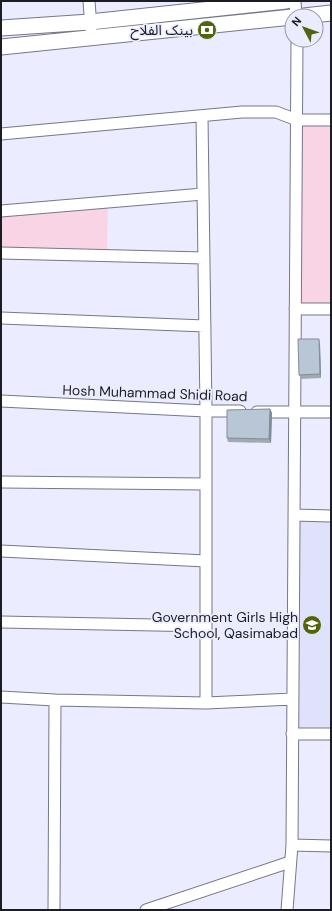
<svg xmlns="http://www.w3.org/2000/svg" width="332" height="911" font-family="'DM Sans','Noto Sans Arabic',sans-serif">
<rect width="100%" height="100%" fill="#ebecff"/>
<path fill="#e0e1fb" d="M294,515l37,1v218h-39z"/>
<path fill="#f9d4e5" d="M297,120h34v189h-36z
M108,202l-1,54 -106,-3v-42z"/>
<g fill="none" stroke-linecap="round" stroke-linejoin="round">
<g stroke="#767788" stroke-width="13">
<path id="street" d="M89,1l2,27
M295,1l1,15
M202,116l4,295v292
M1,134l241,-22h34l21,8h34
M1,211l202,-17
M1,253l203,5
M295,309h36
M1,318l204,8
M1,401l205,10h34
M257,412h74
M1,482l205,2
M294,515l37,1
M1,551l205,10
M1,622l205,4
M1,697l54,3 151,3 87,-4
M292,734h39
M292,845l39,1
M54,910l1,-210
M146,910l144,-48
M287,910l5,-65 5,-805"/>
</g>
<g stroke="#767788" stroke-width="17">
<path id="secondary" d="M304,16l27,-3
M1,28l89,-6 196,-21
M1,47l291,-30"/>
</g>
<use href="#street" stroke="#fff" stroke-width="11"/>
<use href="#secondary" stroke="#fff" stroke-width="15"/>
</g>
<path fill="#9faab7" d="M320,344l1,34 -20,1 -2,-4z
M270,409l2,4 -1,30 -43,-1 -1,-4z"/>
<path fill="#828b95" d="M319,339l1,5 1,34 -1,-4z
M270,409l2,4 -1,30 -2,-4z"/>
<path fill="#b9c6d5" stroke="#828b95" d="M298,339h21l1,35 -21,1z
M270,409l-1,30 -42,-1v-28z"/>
<defs>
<g id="bank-disc" transform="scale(1)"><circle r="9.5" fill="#51630b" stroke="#ebecff"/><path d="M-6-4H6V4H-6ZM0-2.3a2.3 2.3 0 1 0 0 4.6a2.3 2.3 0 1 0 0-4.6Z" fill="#fff"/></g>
<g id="school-disc" transform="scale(1)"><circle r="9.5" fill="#51630b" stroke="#ebecff"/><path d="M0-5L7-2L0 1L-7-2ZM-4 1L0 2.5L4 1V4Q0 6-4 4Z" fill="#fff"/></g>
</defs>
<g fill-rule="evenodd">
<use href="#bank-disc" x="207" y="30"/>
<use href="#school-disc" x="312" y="625"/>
</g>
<g text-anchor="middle" stroke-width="3.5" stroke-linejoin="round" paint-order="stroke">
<g font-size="14" fill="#1c1c23" stroke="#ebecff" text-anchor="end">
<text x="193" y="35">بینک الفلاح</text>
<text x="298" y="622">Government Girls High<tspan x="298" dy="16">School, Qasimabad</tspan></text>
</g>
<g font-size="14" fill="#1c1c23" stroke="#ebecff">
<text transform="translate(155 393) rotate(2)" y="5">Hosh Muhammad Shidi Road</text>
</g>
</g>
<rect width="332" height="911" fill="none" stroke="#1c1c23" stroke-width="4"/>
<g transform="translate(304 28) rotate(311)"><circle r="19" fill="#ebecff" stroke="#9899a7"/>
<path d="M0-3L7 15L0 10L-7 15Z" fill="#51630b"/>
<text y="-6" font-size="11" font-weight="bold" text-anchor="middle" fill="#1c1c23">N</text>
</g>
</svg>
